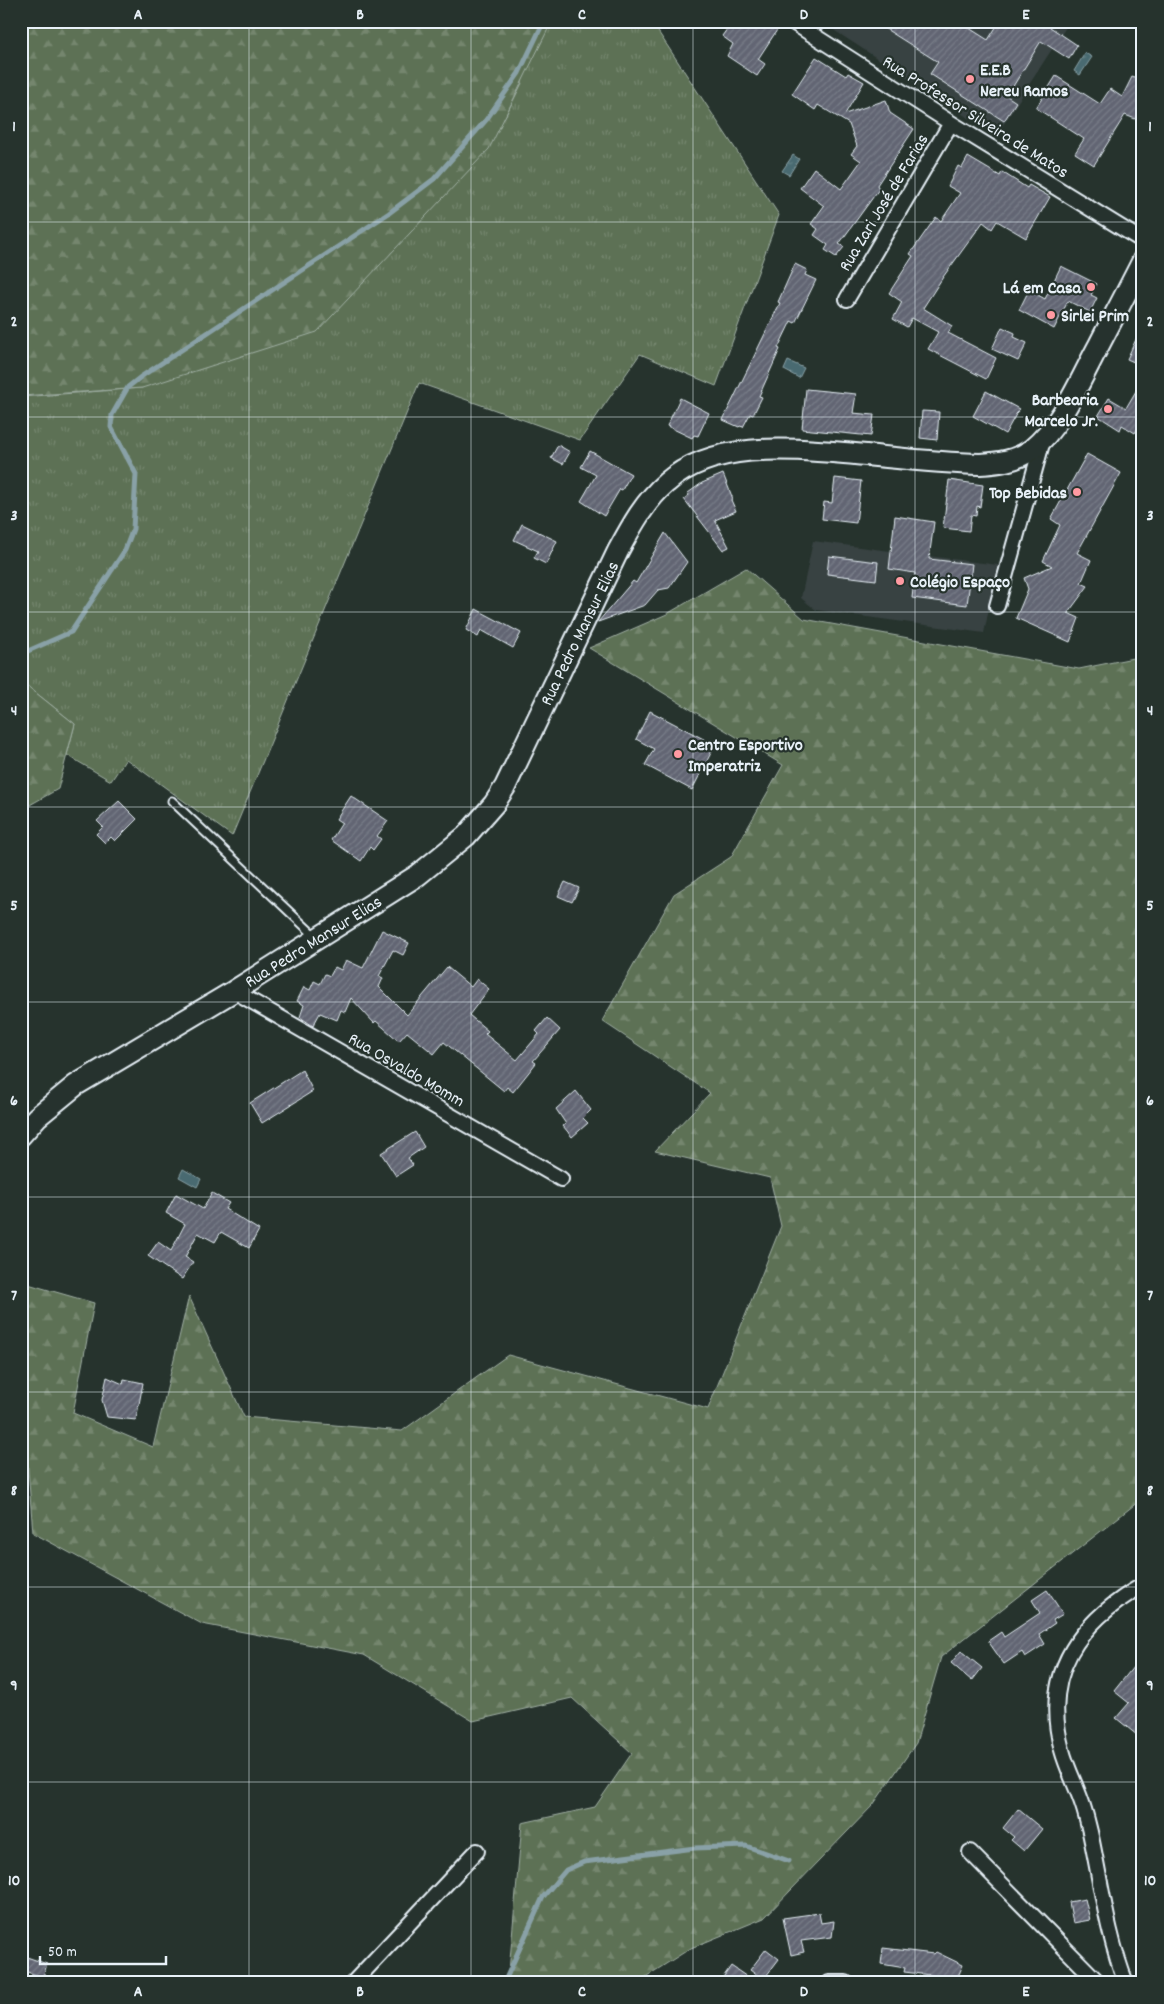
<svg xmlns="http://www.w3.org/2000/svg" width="1164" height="2004" font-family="Dekko,sans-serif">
<defs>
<pattern id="grass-tufts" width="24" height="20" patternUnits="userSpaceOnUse" patternTransform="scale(1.25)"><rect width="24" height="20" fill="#5d7155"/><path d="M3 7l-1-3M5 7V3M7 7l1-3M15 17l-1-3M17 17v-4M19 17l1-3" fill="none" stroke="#74866e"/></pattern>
<pattern id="forest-firs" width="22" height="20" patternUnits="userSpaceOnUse" patternTransform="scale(1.25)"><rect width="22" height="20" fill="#5d7155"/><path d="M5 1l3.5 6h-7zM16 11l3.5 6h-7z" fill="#74866e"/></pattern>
<pattern id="water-ripples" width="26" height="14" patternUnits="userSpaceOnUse" patternTransform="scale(1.25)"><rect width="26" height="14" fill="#4a6b71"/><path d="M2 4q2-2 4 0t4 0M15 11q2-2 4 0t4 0" fill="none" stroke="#648186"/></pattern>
<pattern id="building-hatch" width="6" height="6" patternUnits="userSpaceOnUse" patternTransform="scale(1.25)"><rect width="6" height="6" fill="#626573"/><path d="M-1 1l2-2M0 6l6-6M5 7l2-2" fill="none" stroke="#787c88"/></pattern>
</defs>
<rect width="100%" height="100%" fill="#26332d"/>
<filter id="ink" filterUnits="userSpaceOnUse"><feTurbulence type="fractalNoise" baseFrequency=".02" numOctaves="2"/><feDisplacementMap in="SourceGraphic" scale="10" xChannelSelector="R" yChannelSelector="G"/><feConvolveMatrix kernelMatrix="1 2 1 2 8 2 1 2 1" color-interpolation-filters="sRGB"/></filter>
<g filter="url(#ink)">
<path fill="#384242" d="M820,21h250l-74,115z
M813,541l185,24 -14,68 -168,-23 -15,-12z"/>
<path fill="url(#grass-tufts)" stroke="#a2b1a6" d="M535,21h116l128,194 -63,171 -76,-32 -60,86 -161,-57 -187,453 -106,-77 -15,22 -44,-26 8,-31 -54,-43v-284l121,-9 289,-178 75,-95 16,-32z"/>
<path fill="url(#forest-firs)" stroke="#a2b1a6" d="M21,21h531l-63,128 -172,183 -175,56 -121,8z
M746,568l58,51 275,50 64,-13v842l-202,159 -25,86 -43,62 -109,113 -73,30 -55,35h-128l14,-160 73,-16 37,-54 -60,-55 -99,23 -109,-66 -162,-31 -169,-91 -12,-153v-98l73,21 -21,110 80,34 36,-151 55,121 158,14 106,-76 200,54 73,-183 -11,-48 -115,-27 55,-58 -108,-72 72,-127 57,-37 52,-92 -194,-117 78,-34z
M21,681l54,43 -17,65 -37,21z"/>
<path fill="url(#water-ripples)" stroke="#89a1a7" d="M1085,53l7,4 -12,18 -6,-4z
M793,155l6,4 -10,16 -7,-4z
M788,361l16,7 -5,10 -15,-8z
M183,1169l18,10 -4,8 -18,-10z"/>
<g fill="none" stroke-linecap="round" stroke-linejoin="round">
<path stroke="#89a1a7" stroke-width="5" d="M21,654l50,-22 54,-82 8,-21 3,-55 -25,-47 1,-12 16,-28 14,-11 247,-163 45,-34 52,-59 33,-47 25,-52
M504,1983l39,-86 23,-27 18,-8 111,-14 51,-2 43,15"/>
</g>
<path fill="url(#building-hatch)" stroke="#e8f1f8" d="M733,21h32l12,9 -19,29 7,5 -8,12 -30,-20 6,-12 -11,-8z
M873,21h85l30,19 12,-19h54l-4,6 27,18 -8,14 -28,-18 -34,55 9,6 -12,19 -74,-47 8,-12z
M816,57l30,19 2,-3 16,9 -19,32 41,-14 4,13 24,16 -37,56 2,4 -40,55 5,3 -8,10 -11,-7 3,-5 -14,-10 4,-6 -7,-5 13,-18 -24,-18 14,-20 27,21 20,-28 -10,-7 6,-8 -8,-22 -31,-19 -3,5 -23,-16z
M1056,76l44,28 10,-15 12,8 10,-20 11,5v40l-18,-7 -31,50 -19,-12 9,-14 -48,-31z
M968,157l32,19 2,-4 25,16 2,-3 21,12 -24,41 -29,-17 -5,8 -9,-7 -40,55 -20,31 29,18 -4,7 48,25 -10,21 -58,-30 10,-17 -26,-14 -5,9 -14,-8 9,-17 -13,-9 24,-37 -3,-2 26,-37 5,4 19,-28 -12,-7 10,-20 4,2z
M795,264l12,6 -2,5 11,5 -21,43 -4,-2 -13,27 2,1 -21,47 3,1 -9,18 -3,-1 -7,13 -3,-1 -1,1 -16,-7 57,-117 -2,-1z
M1061,266l36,18 -6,11 6,3 -7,14 -22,-11 -14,28 -35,-19 10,-20 16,9z
M1143,324v42l-16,-7z
M1002,327l13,6 -1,4 13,6 -9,18 -26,-12z
M1143,379v41l-8,13 -13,-8 -2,5 -22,-14 11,-18 17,10z
M806,389l50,5 -3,19 21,2 -3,21 -69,-7z
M986,391l33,18 -14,25 -32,-18z
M680,398l29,15 -11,23 -4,-1 -2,3 -25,-12z
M922,411l17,1 -2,28 -17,-2z
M558,445l12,7 -7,12 -12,-6z
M590,451l41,23 -9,16 -2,-1 -16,27 -23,-15 15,-26 -15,-8z
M1087,454l34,19 -44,80 14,7 -10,23 7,3 -20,27 11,5 -9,24 -54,-24 12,-29 -4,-11 28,-12 -9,-5 17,-36 -9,-6z
M723,474l10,25 -2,1 5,11 -21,9 14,27 -6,3 -39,-51 5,-4 -1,-2 14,-10z
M835,478l26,3 -5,42 -34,-4 2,-17 8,1z
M949,480l34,5 -3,22 -3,-1 -1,10 -5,-1 -2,16 -26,-3z
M895,516l39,6 -5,37 43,5 -5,41 -55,-7 3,-25 -26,-4z
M522,524l35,17 -11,23 -12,-6 4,-7 -24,-11z
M665,533l22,29 -18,26 -11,2 -13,15 -47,17 35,-41 3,2z
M829,556l49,6 -2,18 -49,-6z
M476,609l45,24 -8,15 -32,-18 -3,7 -12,-7z
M650,711l65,34 -23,45 -47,-25 9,-16 -18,-10z
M351,796l37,25 -11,15 4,3 -8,11 -3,-3 -9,14 -30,-21 11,-17 -6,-4z
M119,801l18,18 -22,22 -4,-4 -6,6 -9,-9 7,-7 -6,-6z
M565,882l14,6 -7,14 -14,-6z
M382,930l27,13 -6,12 -10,-5 -14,26 4,2 -4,9 28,28 40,-48 24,20 6,-8 12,10 -20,26 19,16 -3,3 32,26 22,-26 -3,-3 11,-13 13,12 -27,31 3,2 -23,29 -6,-5 -3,4 -60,-49 -10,12 -27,-22 -8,9 -23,-20 -2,2 -23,-25 -6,14 -4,-2 -4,10 -17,-7 -7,13 -13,-9 4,-12 -7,-4 7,-14 6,3 4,-9 6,3 5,-10 5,2 5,-9 6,3 5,-10 17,8z
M302,1070l11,21 -51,32 -12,-20z
M576,1091l15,19 -8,8 5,5 -16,14 -9,-11 3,-2 -10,-15z
M415,1132l9,15 -16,11 5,7 -17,11 -15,-23z
M212,1193l17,10 -4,6 34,21 -10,18 -28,-16 -6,10 -17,-9 -13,24 8,5 -11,17 -34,-23 10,-14 13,9 14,-27 -19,-11 10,-19 27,15z
M107,1377l16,7 1,-5 19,4 -7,37 -29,-3 -5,-17z
M1047,1590l16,24 -10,6 2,3 -16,11 6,10 -20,13 -3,-5 -18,12 -16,-23 13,-9 3,5 36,-24 -8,-13z
M961,1651l21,17 -10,13 -21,-18z
M1134,1666l9,7v67l-27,-22 13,-15 -15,-12z
M1018,1809l24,20 -18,22 -13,-11 3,-3 -11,-9z
M1085,1899l5,21 -17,3 -4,-21z
M819,1913l2,10 13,-2 -2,16 -31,4 3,11 -13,3 -8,-37z
M883,1948l51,6 2,-2 27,13 -8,18h-19l3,-7 -35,-4 1,-4 -24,-4z
M766,1949l13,10 -16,21 -13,-10z
M21,1955l26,9 -4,13 -22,-7z
M731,1966l25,17h-37z"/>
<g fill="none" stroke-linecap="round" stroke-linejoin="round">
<g stroke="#e8f1f8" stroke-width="11">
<path id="service" d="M172,801l144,136"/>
</g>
<g stroke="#e8f1f8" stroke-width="18">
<path id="minor" d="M791,21l160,102 192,118
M847,299l104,-176
M997,606l46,-166
M234,991l327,188
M970,1852l129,131
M353,1983l124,-132
M829,1983h17
M1126,1983c-19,-48 -25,-101 -36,-151 -2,-8 -4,-17 -7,-26 -6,-19 -16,-37 -21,-56 -21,-77 17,-128 81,-165"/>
</g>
<g stroke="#e8f1f8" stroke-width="24">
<path id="secondary" d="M21,1135l16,-18 39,-32 158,-94 184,-116 48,-39 28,-32 11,-17 113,-236c13,-24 27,-50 48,-68 49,-44 129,-34 189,-29 42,4 83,9 125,10 17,-1 36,-3 51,-14 32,-26 49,-70 68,-105 15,-29 30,-57 44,-85"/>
</g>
<use href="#service" stroke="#26332d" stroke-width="7"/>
<use href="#minor" stroke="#26332d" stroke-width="14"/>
<use href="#secondary" stroke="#26332d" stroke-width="20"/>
</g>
</g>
<path fill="none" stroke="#e8f1f8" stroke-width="1" stroke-opacity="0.55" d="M249,21v1962M471,21v1962M693,21v1962M915,21v1962M21,222h1122M21,417h1122M21,612h1122M21,807h1122M21,1002h1122M21,1197h1122M21,1392h1122M21,1587h1122M21,1782h1122"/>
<g fill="#ff9aa2" stroke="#26332d" stroke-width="2">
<circle cx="970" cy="79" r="5"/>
<circle cx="1091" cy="287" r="5"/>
<circle cx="1051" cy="315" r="5"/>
<circle cx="1108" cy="409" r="5"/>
<circle cx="1077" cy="492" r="5"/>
<circle cx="900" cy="581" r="5"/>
<circle cx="678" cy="754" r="5"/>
</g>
<g text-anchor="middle" stroke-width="4.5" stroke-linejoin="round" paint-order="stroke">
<g font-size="18" font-weight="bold" fill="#e8f1f8" stroke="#26332d" text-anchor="start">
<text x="980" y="75">E.E.B<tspan x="980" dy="21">Nereu Ramos</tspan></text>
<text x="1081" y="293" text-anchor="end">Lá em Casa</text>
<text x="1061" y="321">Sirlei Prim</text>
<text x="1098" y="405" text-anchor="end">Barbearia<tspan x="1098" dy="21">Marcelo Jr.</tspan></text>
<text x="1067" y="498" text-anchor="end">Top Bebidas</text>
<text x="910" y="587">Colégio Espaço</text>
<text x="688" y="750">Centro Esportivo<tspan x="688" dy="21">Imperatriz</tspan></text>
</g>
<g font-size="18" fill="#e8f1f8" stroke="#26332d">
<text transform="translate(976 116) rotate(32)" y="6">Rua Professor Silveira de Matos</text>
<text transform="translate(883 202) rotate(-59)" y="6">Rua Zari José de Farias</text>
<text transform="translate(579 633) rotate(-64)" y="6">Rua Pedro Mansur Elias</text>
<text transform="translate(313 941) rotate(-32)" y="6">Rua Pedro Mansur Elias</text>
<text transform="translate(407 1069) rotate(30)" y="6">Rua Osvaldo Momm</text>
</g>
</g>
<rect width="1164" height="2004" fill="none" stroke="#26332d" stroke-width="55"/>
<path d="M40 1956v8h126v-8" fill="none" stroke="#e8f1f8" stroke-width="2.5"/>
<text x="48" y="1956" font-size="15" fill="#e8f1f8" stroke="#26332d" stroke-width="4" paint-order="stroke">50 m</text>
<rect x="28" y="28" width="1108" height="1948" fill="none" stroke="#e8f1f8" stroke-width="2"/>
<g font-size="16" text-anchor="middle" font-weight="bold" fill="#e8f1f8">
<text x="138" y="19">A</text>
<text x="360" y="19">B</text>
<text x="582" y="19">C</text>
<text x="804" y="19">D</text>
<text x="1026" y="19">E</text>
<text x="14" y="131">1</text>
<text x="1150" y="131">1</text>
<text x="14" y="326">2</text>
<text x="1150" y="326">2</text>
<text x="14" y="520">3</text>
<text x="1150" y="520">3</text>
<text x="14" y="715">4</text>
<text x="1150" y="715">4</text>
<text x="14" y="910">5</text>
<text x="1150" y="910">5</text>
<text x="14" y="1105">6</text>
<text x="1150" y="1105">6</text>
<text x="14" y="1300">7</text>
<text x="1150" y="1300">7</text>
<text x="14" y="1495">8</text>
<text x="1150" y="1495">8</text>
<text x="14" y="1690">9</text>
<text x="1150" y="1690">9</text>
<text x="14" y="1885">10</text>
<text x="1150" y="1885">10</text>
<text x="138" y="1996">A</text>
<text x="360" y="1996">B</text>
<text x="582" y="1996">C</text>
<text x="804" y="1996">D</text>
<text x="1026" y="1996">E</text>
</g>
</svg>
